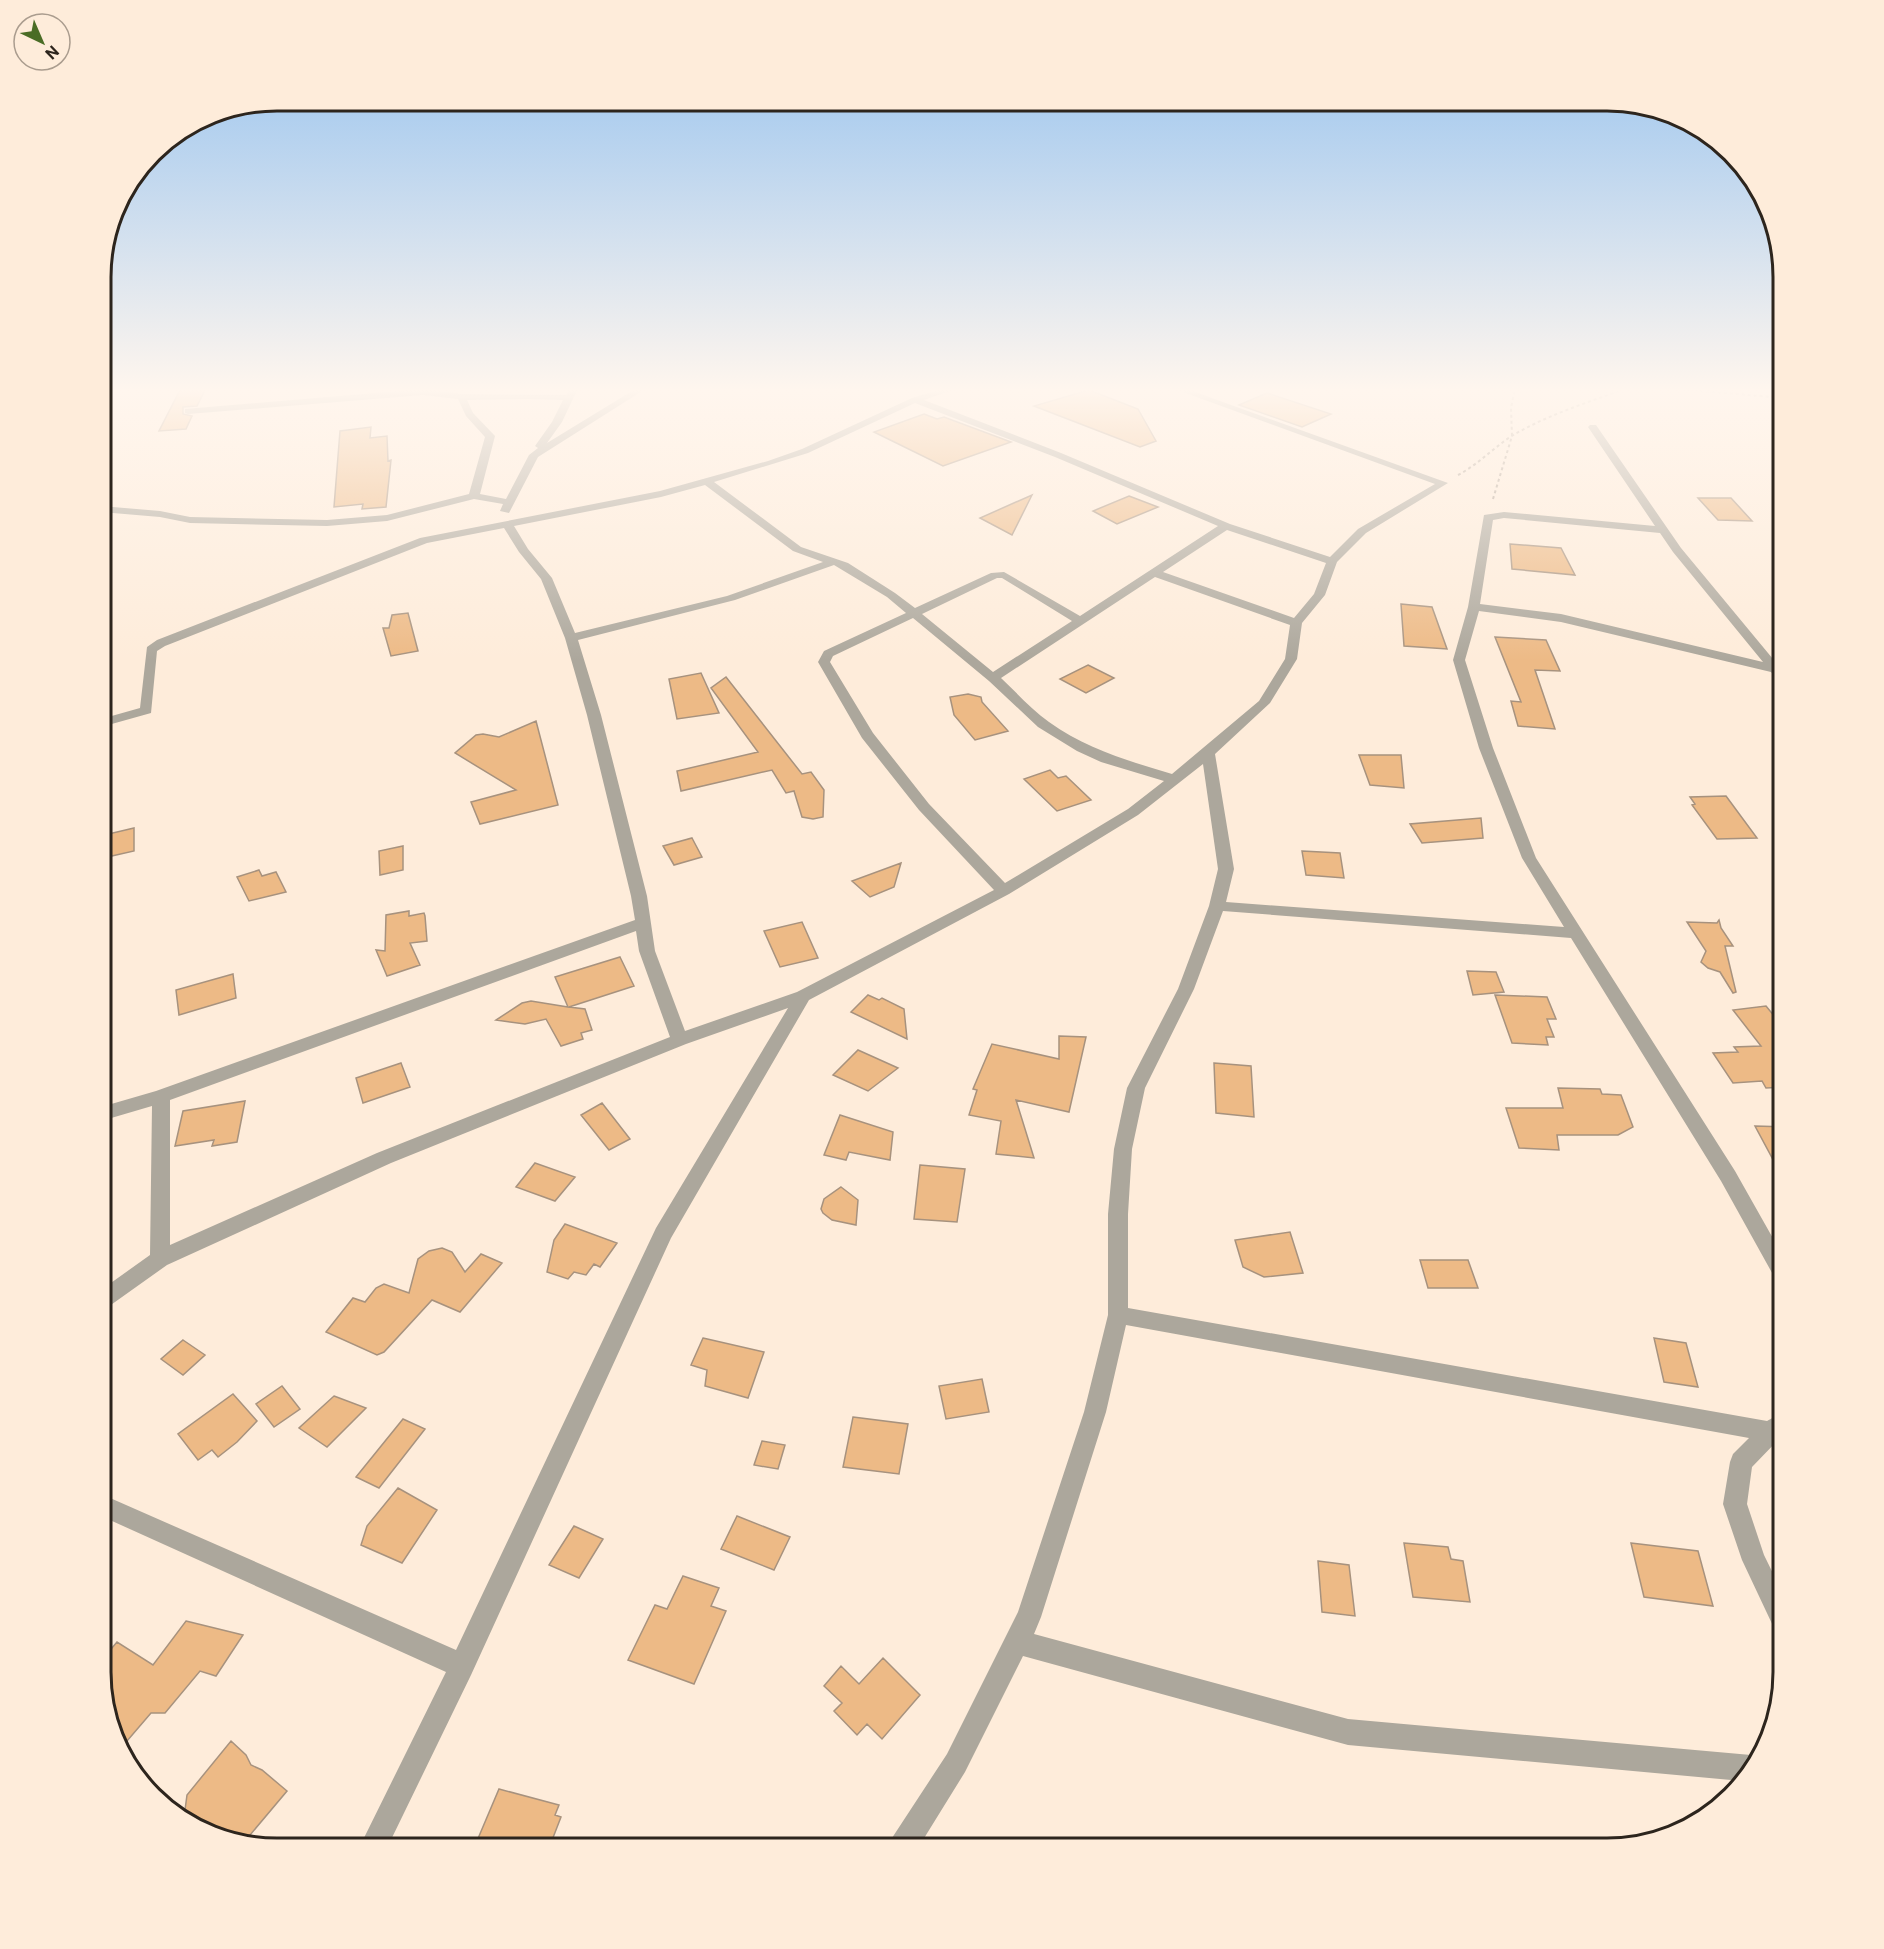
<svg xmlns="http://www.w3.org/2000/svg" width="1884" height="1949" font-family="Roboto,sans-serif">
<rect width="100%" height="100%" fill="#feecda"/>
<path fill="#edba86" stroke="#a7927e" stroke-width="1.5" d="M181,388h25l-9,18 -14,1v7l9,2 -6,13 -27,2z
M1089,390l49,19 18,32 -16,6 -106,-41z
M1267,393l64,21 -29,13 -63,-22z
M924,414l13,5 7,-2 67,25 -68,24 -69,-34z
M371,427l-1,11 17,-2 1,25 3,-1 -5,47 -24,2 1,-5 -29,3 6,-76z
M1032,495l-20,40 -32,-17z
M1129,496l29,11 -41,17 -24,-13z
M1698,498h33l21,23 -34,-1z
M1510,544l51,4 14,27 -63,-6z
M1401,604l31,3 15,42 -43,-3z
M408,613l10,38 -27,5 -8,-28h6l3,-13z
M1495,637l51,3 14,31 -25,-1 20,59 -37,-3 -7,-25 10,1z
M1088,665l26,13 -28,15 -26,-14z
M701,673l18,40 -42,6 -8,-40z
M726,677l76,97 9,-2 13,18 -1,27 -10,2 -11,-2 -8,-26 -8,2 -14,-23 -91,21 -4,-20 81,-19 -47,-64z
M968,694l13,3 1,5 26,29 -33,9 -21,-25 -4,-18z
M536,721l22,84 -78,19 -9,-22 45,-12 -61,-37 21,-18 7,-1 16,3z
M1359,755h42l3,33 -34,-3z
M1050,770l8,8 8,-2 25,24 -34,11 -33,-32z
M1726,796l31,42 -40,1 -25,-34 3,-1 -5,-7z
M1481,818l2,20 -61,5 -12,-19z
M134,828v23l-31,7 1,-23z
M692,838l10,19 -28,8 -11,-19z
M403,846v24l-23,5 -1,-24z
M1302,851l38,2 4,25 -38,-3z
M901,863l-7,24 -24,10 -18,-16z
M259,870l3,6 14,-4 10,20 -37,9 -12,-24z
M409,911v5l15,-3 1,3 2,25 -17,2 10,22 -33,11 -11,-26 9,1 1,-36z
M1719,920l2,8 12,18h-8l11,46 -3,1 -13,-21 -12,-4 -7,-6 5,-11 -19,-29 30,1z
M802,922l16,36 -38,9 -16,-36z
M620,957l14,29 -65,21 16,2 7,21 -11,3 2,6 -22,7 -15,-27 -21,5 -29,-4 26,-17 9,-2 37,6 -13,-30z
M1467,971l29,1 8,20 -31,3z
M233,974l3,24 -57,17 -3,-25z
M868,995l11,5 3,-2 22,11 3,30 -56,-27z
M1495,995l52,2 9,22h-9l7,18h-8l2,8 -36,-2z
M1766,1006l18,22v59l-18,1 -4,-7 -29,2 -20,-30 25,-1 -4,-5 27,-1 -28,-36z
M1059,1036l27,1 -17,75 -53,-12 18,58 -38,-4 5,-33 -32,-6 8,-25 -4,-1 19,-45 67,15z
M858,1050l40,18 -30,23 -35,-16z
M401,1063l9,24 -47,16 -7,-25z
M1214,1063l37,3 3,51 -38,-4z
M1558,1088l42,1 2,5 19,1 12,32 -15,8h-61l2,15 -40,-2 -13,-40h57z
M245,1101l-8,41 -25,4 2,-6 -39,6 8,-35z
M602,1103l28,36 -21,11 -28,-35z
M840,1115l53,17 -3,28 -41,-8 -3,8 -22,-5z
M1755,1126l29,1v53z
M535,1163l40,14 -20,24 -39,-14z
M920,1165l45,4 -8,53 -43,-3z
M841,1187l17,13 -2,25 -24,-5 -9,-7 -2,-4 3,-10z
M565,1224l52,19 -17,24 -6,-3 -8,11 -12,-3 -6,7 -21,-7 7,-32z
M1290,1232l13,41 -39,4 -21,-10 -8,-27z
M442,1248l10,4 13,20 16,-18 21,9 -42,49 -28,-12 -48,52 -7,3 -51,-23 27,-34 12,4 11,-14 8,-4 25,9 9,-34 11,-8z
M1420,1260h48l10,28h-50z
M703,1338l61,14 -16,46 -43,-12 2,-16 -16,-5z
M1654,1338l32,5 12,44 -34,-5z
M183,1340l22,15 -22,20 -22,-16z
M982,1379l7,33 -43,7 -7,-33z
M282,1386l18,23 -26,18 -18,-23z
M233,1394l24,27 -20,21 -19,15 -6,-7 -14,10 -20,-26z
M334,1396l32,12 -39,39 -28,-19z
M853,1417l55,7 -9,50 -56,-7z
M403,1419l22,10 -46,59 -23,-11z
M762,1441l23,4 -7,24 -24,-4z
M398,1488l39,22 -35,53 -41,-18 6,-19z
M737,1516l53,21 -16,33 -53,-21z
M574,1526l29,13 -24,39 -30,-13z
M1404,1543l44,4 3,12 12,2 7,41 -57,-5z
M1631,1543l67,8 15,55 -69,-9z
M1318,1561l31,4 6,51 -33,-4z
M683,1576l36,12 -8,18 15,5 -32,73 -66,-24 27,-55 12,4z
M186,1621l57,14 -27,41 -16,-5 -35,42h-14l-30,35 -11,-19 -9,-68 16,-19 36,23z
M883,1658l37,37 -38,44 -15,-15 -10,11 -23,-24 8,-8 -18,-17 17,-20 18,18z
M231,1741l15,14 5,10 11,5 25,21 -42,50 -33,-8 -19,-13 -8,-10 2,-15z
M499,1789l60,16 -4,10 6,2 -12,31h-75z"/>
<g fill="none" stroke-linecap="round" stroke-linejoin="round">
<path stroke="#afa193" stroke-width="2" stroke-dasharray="3 3" stroke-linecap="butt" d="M1670,388l113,10
M1458,475c21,-11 37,-29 57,-41 35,-20 74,-32 112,-46
M1493,499l19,-63 -1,-28 4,-20"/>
<path fill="#aca79c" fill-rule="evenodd" d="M570,388h8l-16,34 -15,21 90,-55h10l-109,69 -29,56 -9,-2 3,-7 -29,-5 -87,22 -60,5 -137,-3 -30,-6 -59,-5v-6l59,5 30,6 137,3 60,-5 82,-21 16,-57 -19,-21 -8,-17 -35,-4 -235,19 -3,-1v-4l238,-20 39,5 104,1zM529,399l34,1 -11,22 -17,24 3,2 -9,7 -23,44 -26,-5 15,-58 -22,-23 -6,-13z
M945,388h13l-34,12 137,53 169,71 100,33 28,-28 77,-45 -263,-96h12l264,95 -82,50 -29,29 -12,33 -23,28 -5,36 -27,44 -55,51 19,115 -8,33 338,25 -42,-69 -43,-110 -26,-88 15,-53 16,-92 20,-3 151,14 -67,-99 2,-2h6l85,123 102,123v11l-4,-1 -8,-9 -210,-50 -82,-11 -14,49 28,88 43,110 199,313 48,85v26l-7,-2 -55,-99 -150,-243 -348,-27 -29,78 -49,99 -13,61 -4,65v94l639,113 16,-9v23l-31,32 -5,37 17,51 19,39v37l-9,-3 -32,-68 -19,-56 7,-42 3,-8 16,-16 -623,-113 -20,87 -65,205 -7,17 314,85 403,36 8,3 -17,23 -394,-36 -325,-89 -58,116 -47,76h-30l4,-10 55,-84 71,-142 66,-200 24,-97v-101l6,-65 13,-61 51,-99 31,-83 9,-37 -15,-105 -65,51 -129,79 -200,106 -138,238 -200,437 -84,173h-28l87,-176 -345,-156v-22l355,156 200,-422 132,-220 -102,36 -295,119 -224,102 -59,42 -7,3v-20l49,-35 2,-149 -51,15v-14l55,-16 479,-171 -4,-24 -44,-181 -22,-77 -24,-59 -22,-27 -15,-24 -77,15 -262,103 -8,5 -6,62 -50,14v-8l39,-11 7,-61 10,-7 263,-102 240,-47 108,-30 34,-12 110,-51zM915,403l140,54 163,69 -138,90 -76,-44 -13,1 -76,35 -20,-15 -47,-30 -47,-16 -87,-65 94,-29zM705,485l88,66 30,11 -96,34 -152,37 -23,-55 -24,-29 -14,-23 147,-29zM1504,518l156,15 13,19 90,110 -202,-48 -81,-10 13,-84zM1227,530l99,33 -12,31 -20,24 -131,-46zM834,565l53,32 19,16 -82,38 -6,11 44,76 57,72 75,80 -197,102 -112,39 -30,-80 -8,-55 -46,-181 -23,-75 157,-40zM1155,577l135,48 -5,34 -26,42 -87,73c-44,-13 -85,-25 -123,-52 -17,-12 -32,-29 -48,-44zM997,578h5l70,43 -79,51 -71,-58zM913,618l76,63 49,46 39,24 24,11 63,19 -36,28 -123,74 -76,-79 -56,-71 -43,-71 3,-6zM636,931l3,20 31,86 -293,116 -207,92v-145z"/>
</g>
<linearGradient id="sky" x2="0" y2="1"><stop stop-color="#8fbfef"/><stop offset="0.59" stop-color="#fff6ee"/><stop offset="1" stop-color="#fff6ee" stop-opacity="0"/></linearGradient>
<rect width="1884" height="661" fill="url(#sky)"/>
<path d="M0 0H1884V1949H0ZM277 111H1607A166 166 0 0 1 1773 277V1672A166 166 0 0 1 1607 1838H277A166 166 0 0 1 111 1672V277A166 166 0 0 1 277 111Z" fill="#feecda" fill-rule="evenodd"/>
<path fill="none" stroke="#2d251d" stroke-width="3" d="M277 111H1607A166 166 0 0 1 1773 277V1672A166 166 0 0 1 1607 1838H277A166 166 0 0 1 111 1672V277A166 166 0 0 1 277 111Z"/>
<g transform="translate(42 42) rotate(136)"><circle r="28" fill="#feecda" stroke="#aa9c8e" stroke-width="1.5"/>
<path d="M0-4.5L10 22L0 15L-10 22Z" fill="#4a6c25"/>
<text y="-9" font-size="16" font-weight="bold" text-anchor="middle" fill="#2d251d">N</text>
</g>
</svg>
